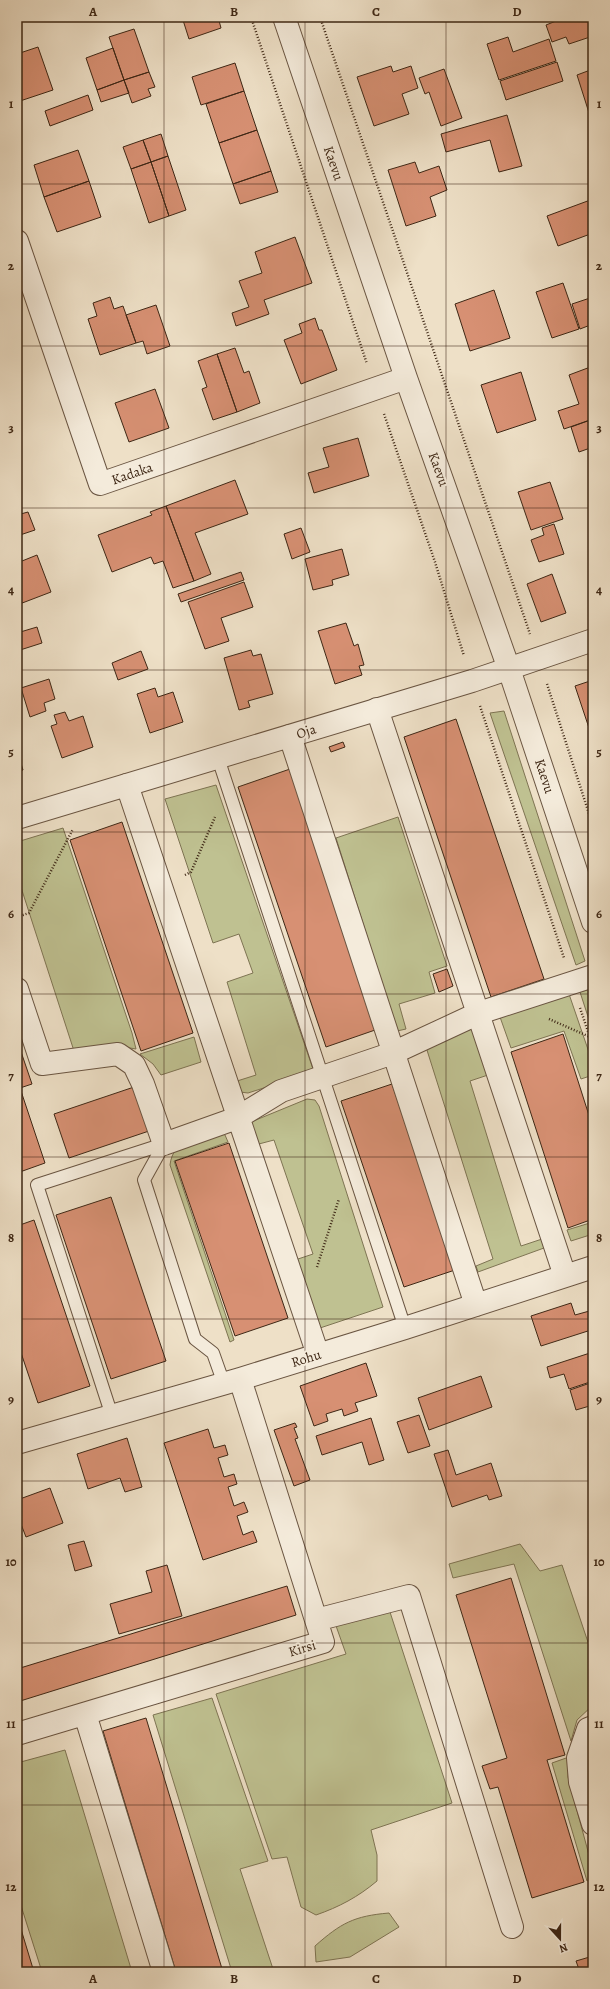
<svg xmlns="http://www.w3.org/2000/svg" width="610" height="1989" font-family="Alegreya,serif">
<rect width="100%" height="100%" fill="#eee0c7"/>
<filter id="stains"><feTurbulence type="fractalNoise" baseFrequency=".005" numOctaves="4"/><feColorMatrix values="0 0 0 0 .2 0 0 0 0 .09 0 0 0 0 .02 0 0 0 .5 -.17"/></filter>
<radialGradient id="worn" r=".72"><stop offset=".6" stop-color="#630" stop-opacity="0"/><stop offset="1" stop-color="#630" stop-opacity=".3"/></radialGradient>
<path fill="#bfc191" stroke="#7e7453" d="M504,711l81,250 -9,4 -86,-252z
M216,785l98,287 -66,21 -8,-1 -6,-10 22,-7 -29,-93 26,-9 -14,-39 -26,9 -48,-144z
M398,817l49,149 -18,6 6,21 -36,11 7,25 -9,2 -61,-193z
M63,828l69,205 4,16c-22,-4 -40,-5 -62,2l-57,-176v-33z
M593,988v44l-13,-40z
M569,994l24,70v11l-12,4 -17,-48 -53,17 -11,-31z
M474,1028l14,47 -18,6 51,165 21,-7 2,9 -66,24 -2,-6 17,-7 -67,-212z
M194,1037l7,25 -40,13 -8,-11 -13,-10z
M307,1099l8,1 4,6 64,201 -69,23 -22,-69 21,-7 -39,-114 -19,5 -4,-23z
M221,1132l4,3 3,7 -54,19 60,179 -4,2 -60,-177c3,-27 29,-27 51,-33z
M593,1222v12l-22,7 -4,-11z
M520,1544l20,27 22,-6 31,92v48l-16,15 -6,21 -57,-177 -61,14 -4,-14z
M389,1609l63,194 -81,27 6,25v26c-19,16 -38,26 -61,34l-15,-8 -14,-50 -15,2 -56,-165 130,-40 -11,-31z
M212,1698l56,163 -28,8 34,103h-42l-79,-257z
M593,1738v53l-6,-20z
M65,1750l67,222h-90l-25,-79v-130z
M569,1757l-1,20 25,93v8l-6,3 -35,-118z
M389,1913l10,14 -49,30 -34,5 -1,-16c26,-23 39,-30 74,-33z"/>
<path fill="#d79073" stroke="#3e2715" d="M182,17h36l3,11 -32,11z
M560,17h33v19l-24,8 -3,-7 -14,5 -6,-17 15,-6z
M134,29l15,43 -25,8 -15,-43z
M508,37l5,15 36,-13 7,22 -57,19 -12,-36z
M38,47l15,43 -36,12v-48z
M113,48l11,32 -27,10 -11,-32z
M557,62l6,19 -57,19 -6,-19z
M235,63l9,28 -43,14 -9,-28z
M391,66l2,6 18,-6 7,22 -16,6 7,20 -35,12 -17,-49z
M444,69l18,49 -21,8 -12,-34 -4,2 -6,-16z
M593,69v46l-3,1 -13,-41z
M149,72l6,15 -7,2 3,7 -19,7 -8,-23z
M124,80l5,13 -28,9 -4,-12z
M244,91l13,39 -38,13 -13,-39z
M88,95l5,15 -43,16 -5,-15z
M507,115l15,51 -23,6 -9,-32 -44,12 -5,-18z
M257,130l14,41 -38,13 -14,-41z
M161,134l7,22 -17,6 -8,-22z
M143,140l8,22 -20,7 -8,-22z
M78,150l11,31 -45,16 -10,-32z
M168,156l18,54 -17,6 -18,-54z
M151,162l18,54 -20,7 -18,-54z
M415,162l4,11 20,-7 8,24 -17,7 6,19 -30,10 -18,-56z
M271,171l7,21 -38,12 -7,-20z
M89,181l12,36 -44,15 -13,-35z
M593,199v34l-35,13 -11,-30z
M295,237l17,46 -48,17 5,14 -33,12 -4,-13 17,-6 -10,-26 23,-8 -7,-21z
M563,283l16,46 -27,9 -16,-46z
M494,290l16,48 -40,13 -15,-47z
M110,297l4,12 9,-3 13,37 -36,12 -12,-36 9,-3 -4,-13z
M593,297v27l-13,5 -8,-25z
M156,305l14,41 -23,8 -4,-13 -7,2 -10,-28z
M315,318l4,12h3l15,40 -36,14 -17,-44 18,-7 -3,-9z
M235,348l9,25 5,-2 11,32 -23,9 -20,-58z
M217,354l20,58 -24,8 -11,-31 5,-2 -9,-26z
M17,364l4,13 -4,2z
M593,366v53l-29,10 -6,-18 21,-7 -10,-29z
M521,372l15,48 -39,13 -16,-48z
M155,389l14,39 -40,14 -14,-39z
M593,419v28l-14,5 -8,-25z
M358,438l11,38 -55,17 -6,-20 21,-6 -6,-19z
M235,480l13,34 -53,19 16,41 -17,7 -28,-75z
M550,482l13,37 -32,11 -13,-38z
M166,506l28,75 -21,7 -10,-27 -9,3 -3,-7 -39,15 -14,-37 54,-20 -2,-3z
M28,512l7,18 -18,6v-21z
M554,524l10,30 -25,8 -8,-22 13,-5 -2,-7z
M301,528l9,24 -18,7 -8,-25z
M342,549l7,26 -17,5 1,5 -20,5 -8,-31z
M37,555l14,37 -34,13v-42z
M241,572l3,8 -63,22 -3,-8z
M552,574l14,39 -25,9 -14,-38z
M244,582l9,25 -32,11 8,23 -24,8 -17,-47z
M346,623l8,23 4,-2 6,21 -5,1 3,9 -27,9 -17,-53z
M37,627l5,16 -25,8v-18z
M251,650l2,6 8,-2 12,40 -25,7 2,6 -11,3 -15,-52z
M141,651l7,18 -30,11 -6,-17z
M49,679l6,20 -11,4 2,8 -16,6 -9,-29z
M593,680v60l-18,-54z
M155,688l3,9 15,-5 10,30 -33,11 -13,-39z
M65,712l4,9 14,-5 10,31 -31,11 -11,-32 6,-2 -3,-9z
M456,719l88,260 -53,18 -87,-260z
M343,742l2,5 -14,5 -2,-5z
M17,750l6,20 -6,2z
M290,769l88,260 -52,18 -88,-260z
M122,822l71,211 -52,18 -71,-211z
M447,969l6,17 -14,6 -6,-18z
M563,1034l30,94v91l-25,9 -57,-176z
M17,1040l15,44 -15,5z
M392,1084l63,186 -51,17 -63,-186z
M134,1087l15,44 -80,27 -15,-44z
M20,1088l25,75 -28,10v-84z
M229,1143l59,175 -53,18 -60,-175z
M111,1197l55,164 -55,18 -55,-164z
M34,1220l56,166 -52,17 -21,-62v-115z
M571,1303l4,12 18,-5v24l-2,-4 -50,16 -10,-30z
M593,1352v29l-24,8 -5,-15 -14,4 -3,-11z
M366,1363l11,33 -22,7 3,8 -14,5 -2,-7 -16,5 2,7 -14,5 -14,-40z
M481,1376l11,31 -63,23 -11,-32z
M593,1382v23l-17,5 -6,-20z
M419,1415l11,31 -22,7 -11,-31z
M371,1418l13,42 -15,5 -7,-23 -40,13 -6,-19z
M295,1423l2,4 -3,1 4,10 -3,1 15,41 -16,6 -20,-56z
M208,1429l6,19 11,-3 3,10 -10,3 6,19 10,-3 3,10 -9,3 6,19 10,-4 4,10 -11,4 6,19 10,-4 4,11 -54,18 -39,-117z
M127,1438l15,49 -17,5 -5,-14 -32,11 -11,-35z
M448,1450l8,25 35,-12 11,33 -13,4 -2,-5 -35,12 -18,-53z
M50,1488l13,35 -37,14 -9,-23v-14z
M84,1541l8,25 -17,5 -7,-26z
M167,1565l15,51 -63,18 -9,-30 42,-12 -6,-21z
M511,1578l54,177 -18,5 37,122 -52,16 -34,-111 -8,2 -8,-23 25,-8 -51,-163z
M287,1586l9,29 -279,87v-33z
M146,1718l77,254h-47l-73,-241z
M17,1916l17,56h-17z
M593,1956v16h-13l-4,-11z
M521,1968l2,4h-13z"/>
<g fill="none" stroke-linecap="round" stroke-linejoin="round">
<g stroke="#6a5542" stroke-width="14">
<path id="service" d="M218,758l187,570
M164,1144l-20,36 51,159 18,14 11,31
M112,1416l-75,-231 127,-41"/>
</g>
<g stroke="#6a5542" stroke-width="24">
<path id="minor" d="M284,17l122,361 103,291 84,253
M17,241l83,243 306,-106
M377,709l188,567
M290,736l186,569
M127,785l191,570
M17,989l25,75 76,-10 16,11 9,19 21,60 73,-26 44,-27 112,-38 86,-40 114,-37
M17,1443l223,-64 165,-51 188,-61
M316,1620l93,-24 103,331
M85,1714l79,258
M593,1727l-5,2 -10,29 2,24 13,42
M17,1734l306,-92 -83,-263"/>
</g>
<g stroke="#6a5542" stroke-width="24">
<path id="tertiary" d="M17,818l455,-137 121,-41"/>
</g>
<path stroke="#3e2715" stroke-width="2.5" stroke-dasharray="1 2" stroke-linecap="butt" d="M251,17l116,347
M320,17l210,617
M384,414l51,148 29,94
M547,684l46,142
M480,706l84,252
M185,875l6,-3 24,-55
M17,917l12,-4 44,-84
M580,1008l13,38
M549,1019l41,18
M317,1267l22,-68"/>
<use href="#service" stroke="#f4ebdb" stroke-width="12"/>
<use href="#minor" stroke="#f4ebdb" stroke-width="22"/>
<use href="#tertiary" stroke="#f4ebdb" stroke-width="22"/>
</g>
<path fill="none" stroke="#3e2715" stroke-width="1" stroke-opacity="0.55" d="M164,17v1955M305,17v1955M446,17v1955M17,184h576M17,346h576M17,508h576M17,670h576M17,832h576M17,994h576M17,1157h576M17,1319h576M17,1481h576M17,1643h576M17,1805h576"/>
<g text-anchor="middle" stroke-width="4" stroke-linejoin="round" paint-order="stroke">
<g font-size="14" fill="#3e2715" stroke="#f4ebdb">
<text transform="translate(334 163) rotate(71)" y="5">Kaevu</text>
<text transform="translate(439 469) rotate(70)" y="5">Kaevu</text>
<text transform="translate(132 473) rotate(-19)" y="5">Kadaka</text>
<text transform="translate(306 731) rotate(-17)" y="5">Oja</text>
<text transform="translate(545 776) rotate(72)" y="5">Kaevu</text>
<text transform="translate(306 1358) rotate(-17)" y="5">Rohu</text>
<text transform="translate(302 1648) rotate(-17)" y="5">Kirsi</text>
</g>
</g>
<rect width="610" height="1989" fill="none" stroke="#eee0c7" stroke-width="44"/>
<g transform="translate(560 1939) rotate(159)" stroke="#f4ebdb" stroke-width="3" paint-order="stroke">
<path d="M0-3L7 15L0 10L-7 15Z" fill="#3e2715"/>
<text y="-6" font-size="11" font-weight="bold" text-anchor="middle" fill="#3e2715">N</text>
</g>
<rect x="22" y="22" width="566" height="1945" fill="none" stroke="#3e2715" stroke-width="1.5"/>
<g font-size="13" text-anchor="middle" font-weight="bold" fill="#3e2715">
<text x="93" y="16">A</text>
<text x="234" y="16">B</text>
<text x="376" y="16">C</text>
<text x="517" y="16">D</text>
<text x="11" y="108">1</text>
<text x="599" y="108">1</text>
<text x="11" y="270">2</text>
<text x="599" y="270">2</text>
<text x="11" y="432">3</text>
<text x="599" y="432">3</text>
<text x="11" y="594">4</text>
<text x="599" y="594">4</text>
<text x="11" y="756">5</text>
<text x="599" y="756">5</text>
<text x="11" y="918">6</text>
<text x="599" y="918">6</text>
<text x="11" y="1080">7</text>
<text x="599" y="1080">7</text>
<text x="11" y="1242">8</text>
<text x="599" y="1242">8</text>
<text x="11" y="1404">9</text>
<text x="599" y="1404">9</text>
<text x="11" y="1566">10</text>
<text x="599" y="1566">10</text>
<text x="11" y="1728">11</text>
<text x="599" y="1728">11</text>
<text x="11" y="1891">12</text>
<text x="599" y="1891">12</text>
<text x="93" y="1983">A</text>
<text x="234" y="1983">B</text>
<text x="376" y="1983">C</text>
<text x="517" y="1983">D</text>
</g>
<rect width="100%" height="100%" filter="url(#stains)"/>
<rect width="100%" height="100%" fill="url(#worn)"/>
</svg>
